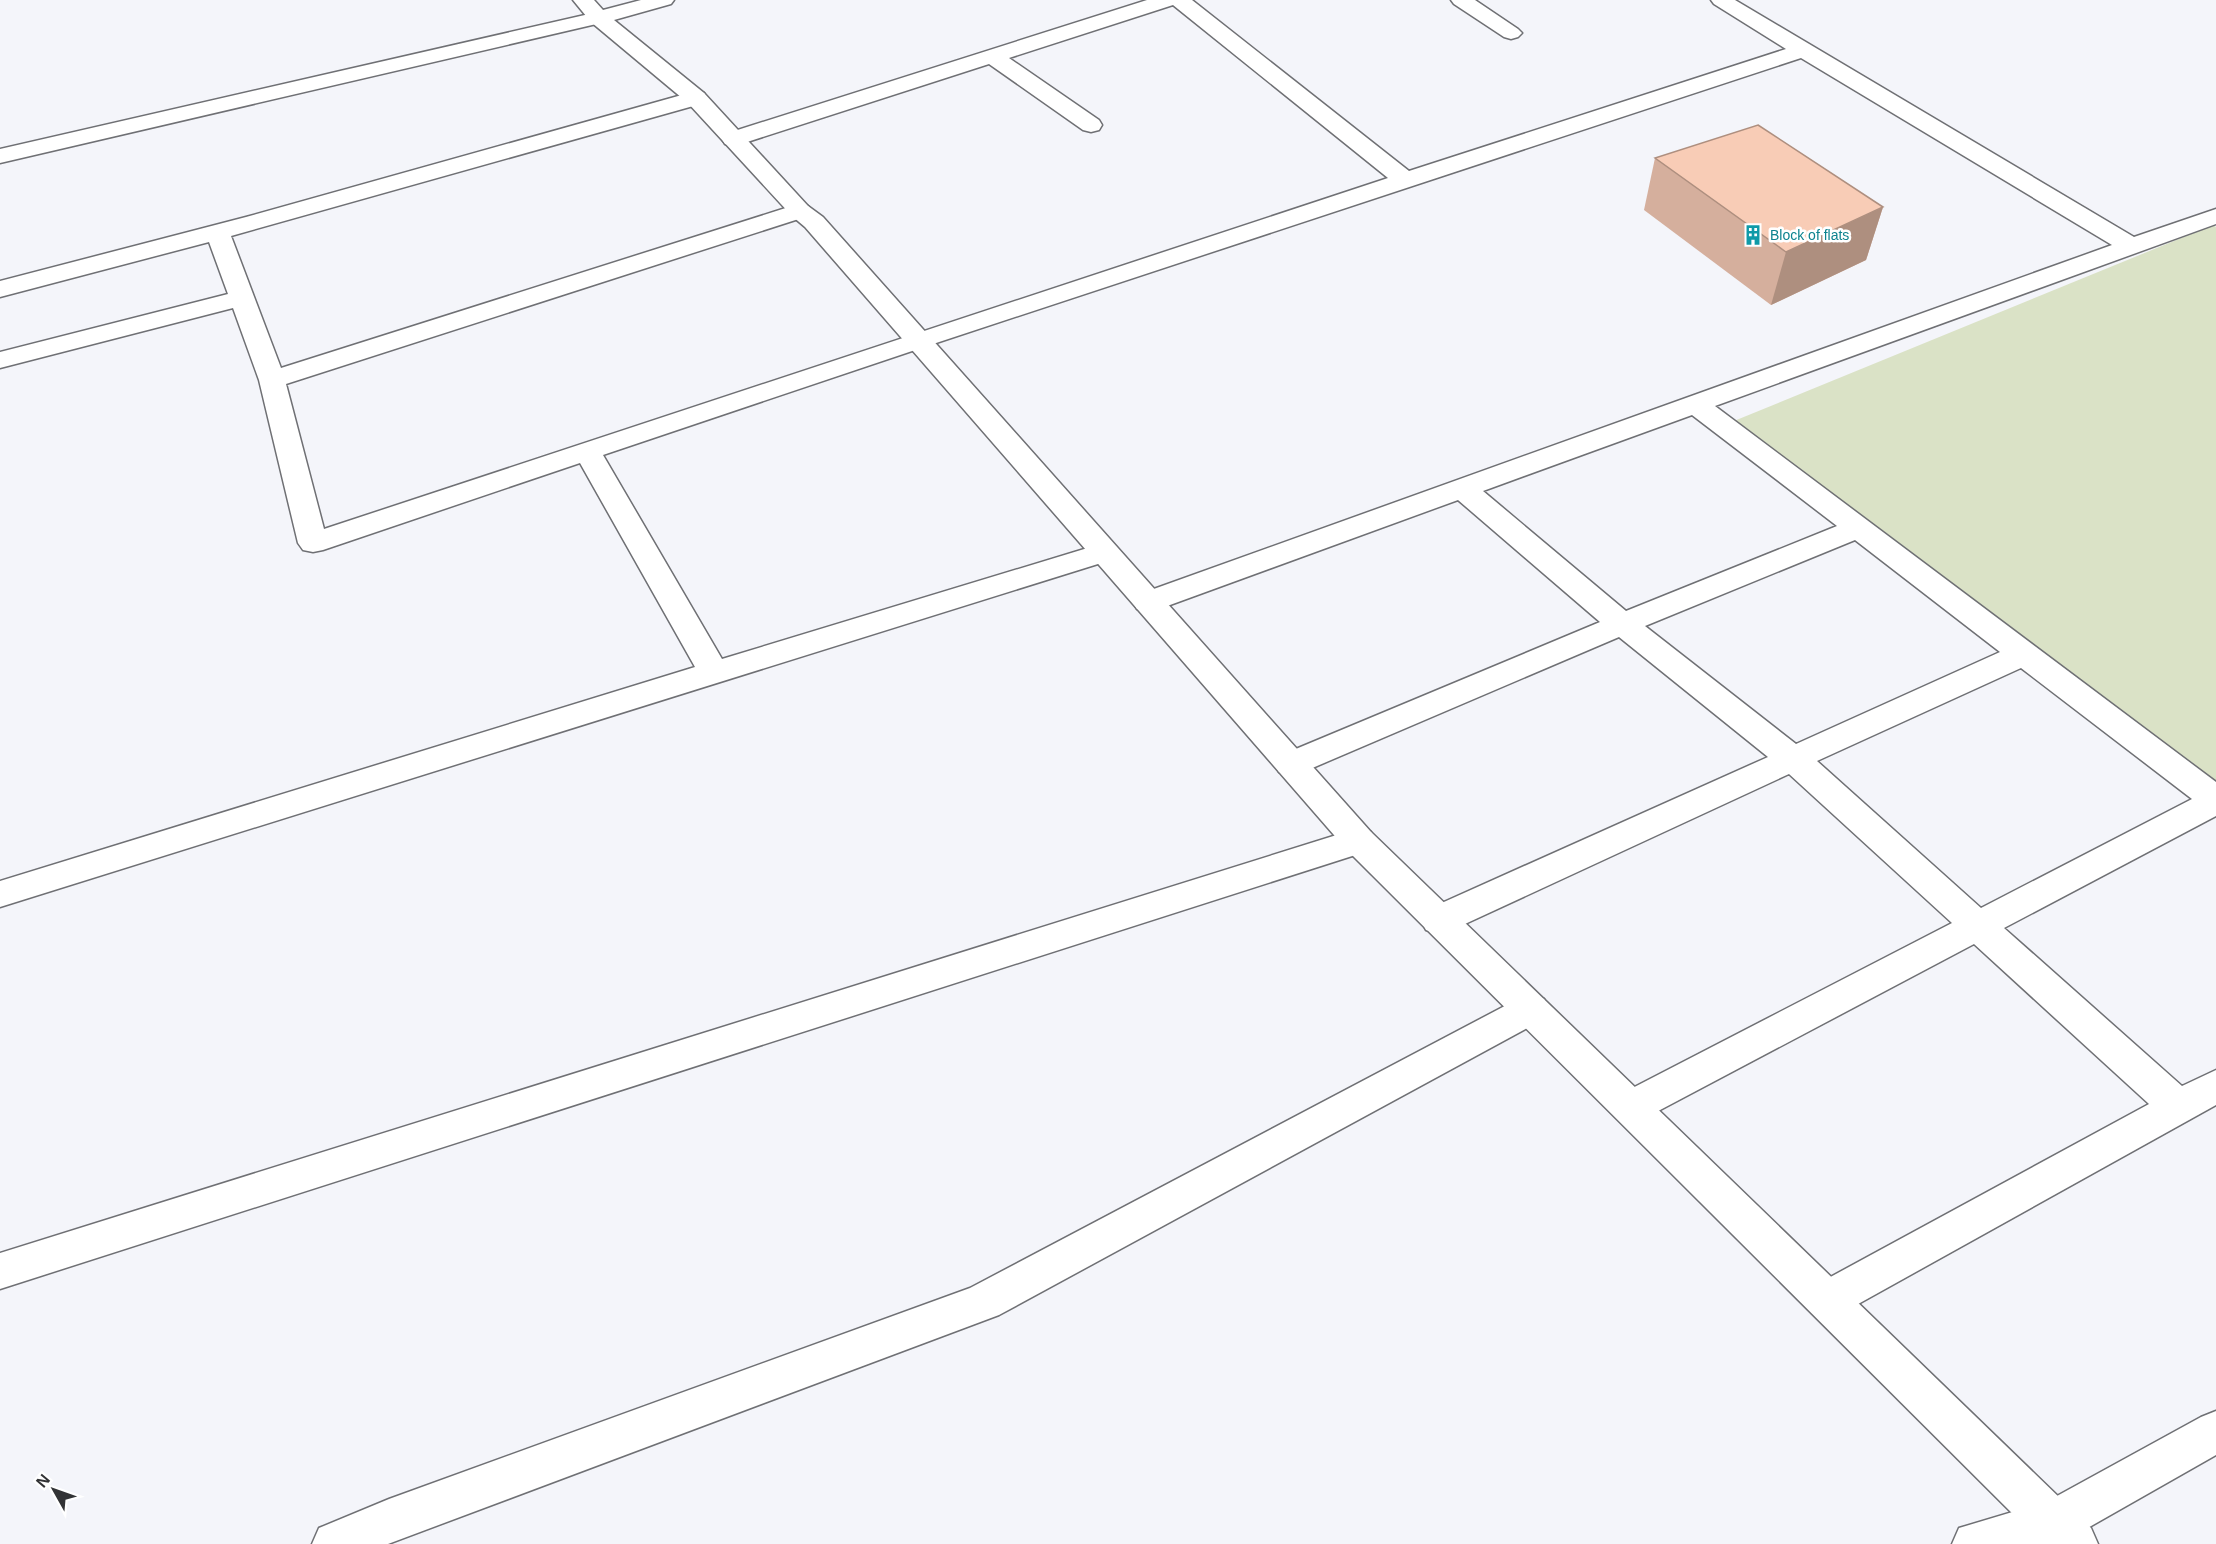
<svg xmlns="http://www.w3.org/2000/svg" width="2216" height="1544" font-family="Helvetica,sans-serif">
<rect width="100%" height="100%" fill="#f4f5fa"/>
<path fill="#dae2c6" d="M2213,225l3,2v556l-487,-360z"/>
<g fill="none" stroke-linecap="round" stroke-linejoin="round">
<g stroke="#6f7074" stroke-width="3">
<path id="minor" d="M1147,0h45l217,171 377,-122 -72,-45 -3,-4h24l399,237 82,-28v15l-501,182 501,376v34l-212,112 178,158 34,-16v35l-374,208 -15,6 -15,-6 -6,-13 6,-13 337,-183 -175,-160 -329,174 -14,5 -14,-5 -5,-11 5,-11 335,-173 -163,-149 -337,156 -13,4 -13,-4 -5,-10 5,-10 342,-153 -149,-120 -316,135 -12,4 -12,-4 -4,-8 4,-8 321,-134 -142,-122 -299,109 -11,3 -11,-3 -4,-7 4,-7 975,-350 -311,-187 -874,288 -324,109 119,204 382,-116 10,2 5,7 -5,7 -1114,348v-26l695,-214 -115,-204 -257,87 -10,2 -10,-2 -5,-7 -39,-163 -26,-72 -233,60v-16l228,-58 -19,-52 -209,55v-16l246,-64 450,-126 8,2 3,5 -3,5 -473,133 50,132 511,-162 8,-2 8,2 4,5 -4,5 -522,168 38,145 1064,-351 -215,-173 -164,53 90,62 3,5 -3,5 -8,2 -8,-2 -94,-66 -248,80 -8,2 -8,-2 -3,-5 3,-5zM1692,415l145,111 -211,85 -143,-120zM1855,540l145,112 -204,92 -151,-118zM2021,668l171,131 -211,109 -164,-147z
M1451,0h24l43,29 4,4 -4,4 -7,2 -7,-2 -50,-33z
M598,12l7,2 3,4 -3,4 -605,141v-14z
M1359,828l12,4 5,9 -5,9 -1371,439v-36z
M1531,994l13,5 5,10 -5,10 -545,296 -611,229h-76l7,-16 70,-29 581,-211 548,-289z
M2216,1411v44l-146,83 -16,6h-102l7,-16 87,-26 155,-85z"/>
</g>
<g stroke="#6f7074" stroke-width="3">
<path id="tertiary" d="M573,0h21l9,10 38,-10h33l-3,4 -57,16 90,73 104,113 15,11 548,615 720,696 7,16h-55l-696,-694 -542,-623 -13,-11 -104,-113 -97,-81z"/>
</g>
<use href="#minor" fill="#fff" fill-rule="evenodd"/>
<use href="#tertiary" fill="#fff" fill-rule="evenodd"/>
</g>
<path fill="#d5af9d" d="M1655,158l228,49 -17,53 -95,45 -127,-95z"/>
<path fill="#ae8f7f" d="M1883,207l-17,53 -95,45 15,-53z"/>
<path fill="#f8ccb6" stroke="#ae8f7f" stroke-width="1.5" d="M1758,125l125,82 -97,45 -131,-94z"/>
<defs>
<g id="building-bare" transform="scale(1.62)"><path d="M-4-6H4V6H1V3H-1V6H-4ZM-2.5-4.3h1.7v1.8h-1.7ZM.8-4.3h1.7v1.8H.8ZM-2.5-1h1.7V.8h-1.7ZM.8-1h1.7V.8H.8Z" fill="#0f9aa8" stroke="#fff" stroke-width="2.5" paint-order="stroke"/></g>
</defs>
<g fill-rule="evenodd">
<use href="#building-bare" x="1753" y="235"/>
</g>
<g text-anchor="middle" stroke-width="5" stroke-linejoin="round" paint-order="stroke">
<g font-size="14" fill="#0d838f" stroke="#fff" text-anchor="start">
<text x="1770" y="240">Block of flats</text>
</g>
</g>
<g transform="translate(54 1490) rotate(310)" stroke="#ffffff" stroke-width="4.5" paint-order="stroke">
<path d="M0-4.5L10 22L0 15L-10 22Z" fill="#323335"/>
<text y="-9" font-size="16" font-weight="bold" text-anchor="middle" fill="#323335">N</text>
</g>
</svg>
